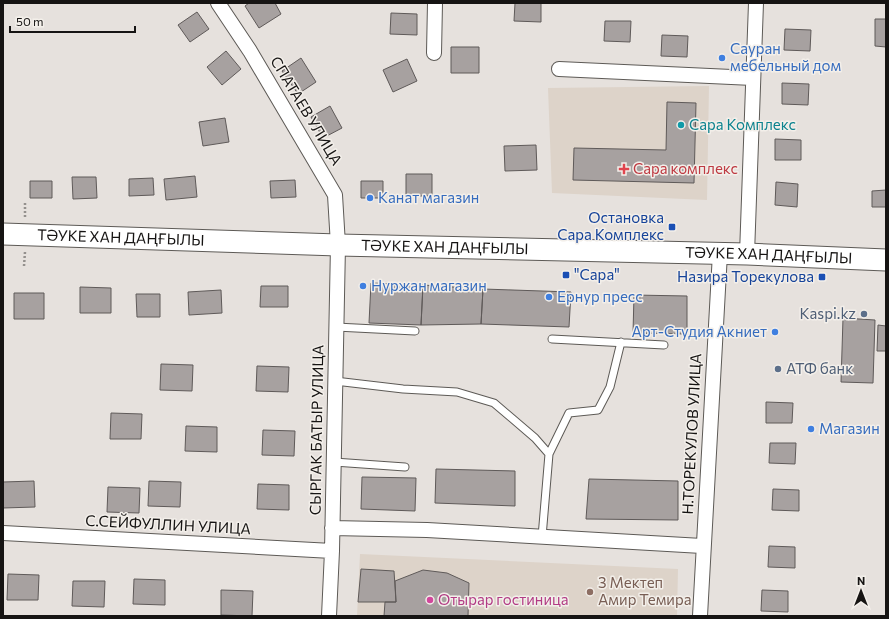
<svg xmlns="http://www.w3.org/2000/svg" width="889" height="619" font-family="Commissioner,sans-serif">
<rect width="100%" height="100%" fill="#e6e1dd"/>
<path fill="#ddd3c9" d="M709,86l-2,114 -155,-7 -4,-105z
M360,554l318,15 -1,47h-320z"/>
<path fill="#a7a1a0" stroke="#5f5a59" d="M249,3h26l6,11 -22,14 -14,-22z
M515,3h26v19l-27,-1z
M197,12l12,17 -19,13 -12,-17z
M391,13l26,1v21l-27,-1z
M875,19h11v28l-11,-1z
M605,21h26l-1,21 -26,-1z
M785,29l26,1 -1,21 -26,-1z
M662,35l26,1 -1,21 -26,-1z
M451,47h28v26h-28z
M226,51l15,18 -19,16 -15,-18z
M301,58l15,24 -18,12 -16,-23z
M407,59l10,22 -24,11 -10,-22z
M782,83l27,1 -1,21 -26,-1z
M667,102l29,1 -2,80 -121,-3 1,-32 92,2z
M330,106l12,22 -19,10 -12,-21z
M225,118l4,24 -26,4 -4,-24z
M775,139l26,1v20h-26z
M536,145l1,25 -32,1 -1,-25z
M406,174h26v22h-26z
M195,176l2,21 -31,3 -2,-21z
M72,177h24l1,21 -24,1z
M153,178l1,17 -25,1v-17z
M295,180l1,17 -25,1 -1,-17z
M30,181h22v17h-22z
M361,181h22v17h-22z
M776,182l22,2 -1,23 -22,-2z
M886,190v17h-14v-16z
M371,283l52,2 -2,40 -52,-2z
M423,285l60,4 -2,35 -60,1z
M261,286h27v21h-28z
M80,287l31,1v25h-31z
M483,289l88,3 -2,35 -88,-3z
M221,290l1,23 -33,2 -1,-23z
M14,293h30v26h-30z
M136,294h24v23h-23z
M634,295l53,1v38l-54,-1z
M843,318l32,2 -2,63 -32,-1z
M878,325l8,1v25h-9z
M161,364l32,1 -1,26 -32,-1z
M257,366l32,1 -1,25 -32,-1z
M766,402l27,1 -1,20h-26z
M111,413l31,1 -1,25h-31z
M186,426l31,1v25l-32,-1z
M263,430l32,1 -1,25 -32,-1z
M770,443h26l-1,21 -26,-1z
M436,469l79,2v35l-80,-3z
M362,477l54,1 -1,33 -54,-2z
M589,479l89,2v39l-92,-1z
M34,481l1,26 -32,1v-26z
M149,481l32,1 -1,25 -32,-1z
M258,484l31,1v25l-32,-1z
M108,487l32,1 -1,25 -32,-1z
M773,489l26,1v21l-27,-1z
M769,546l26,1v21l-27,-1z
M361,569l33,2 2,31h-38z
M423,570l24,3 22,10 -1,33h-84l1,-14h11l-1,-21z
M8,574l31,1 -1,25h-31z
M134,579l31,1v25l-32,-1z
M73,581h32l-1,26 -32,-1z
M221,590l32,1 -1,25 -31,-1z
M762,590l26,1v21l-27,-1z"/>
<g fill="none" stroke-linecap="round" stroke-linejoin="round">
<g stroke="#5d5a56" stroke-width="9">
<path id="service" d="M336,327l79,4
M552,339l112,6
M335,381l68,8 54,3 37,11 41,35 14,16 -7,83
M549,454l20,-41 29,-3 12,-23 11,-45
M334,462l71,5"/>
</g>
<g stroke="#5d5a56" stroke-width="16">
<path id="minor" d="M218,3l32,48 85,144 3,50 -6,306 -3,65
M434,53l1,-50
M559,69l194,9
M747,254l9,-251
M332,528l95,2 275,16
M3,533l329,18
M700,616l20,-363"/>
</g>
<g stroke="#5d5a56" stroke-width="23">
<g id="primary">
<path id="s1" d="M3,234l335,11 409,9 139,6"/>
</g>
</g>
<path stroke="#94908d" stroke-width="2.5" stroke-dasharray="2 2" stroke-linecap="butt" d="M25,217v-15
M24,266l1,-14"/>
<use href="#service" stroke="#fff" stroke-width="7"/>
<use href="#minor" stroke="#fff" stroke-width="14"/>
<use href="#primary" stroke="#fff" stroke-width="21"/>
</g>
<g fill="#3f7fe0" stroke="#f3efea" stroke-width="1.5">
<circle cx="722" cy="58" r="4"/>
<circle cx="370" cy="198" r="4"/>
<circle cx="363" cy="286" r="4"/>
<circle cx="549" cy="297" r="4"/>
<circle cx="775" cy="332" r="4"/>
<circle cx="811" cy="429" r="4"/>
</g>
<circle fill="#0f9aa8" stroke="#f3efea" stroke-width="1.5" cx="681" cy="125" r="4"/>
<path fill="#e0444e" stroke="#f3efea" stroke-width="1.5" d="M622 163h4v4h4v4h-4v4h-4v-4h-4v-4h4z"/>
<g fill="#1a4fb4" stroke="#f3efea" stroke-width="1.5">
<rect x="668" y="223" width="8" height="8" rx="2"/>
<rect x="562" y="271" width="8" height="8" rx="2"/>
<rect x="818" y="273" width="8" height="8" rx="2"/>
</g>
<g fill="#5c6f8a" stroke="#f3efea" stroke-width="1.5">
<circle cx="864" cy="314" r="4"/>
<circle cx="778" cy="369" r="4"/>
</g>
<circle fill="#8d6e63" stroke="#f3efea" stroke-width="1.5" cx="590" cy="592" r="4"/>
<circle fill="#d1479c" stroke="#f3efea" stroke-width="1.5" cx="430" cy="600" r="4"/>
<g text-anchor="middle" stroke-width="3" stroke-linejoin="round" paint-order="stroke">
<g font-size="15" fill="#366cbe" stroke="#f3efea" text-anchor="start">
<text x="730" y="54">Сауран<tspan x="730" dy="17">мебельный дом</tspan></text>
<text x="378" y="203">Канат магазин</text>
<text x="371" y="291">Нуржан магазин</text>
<text x="557" y="302">Ернур пресс</text>
<text x="767" y="337" text-anchor="end">Арт-Студия Акниет</text>
<text x="819" y="434">Магазин</text>
</g>
<g font-size="15" fill="#161413" stroke="#f3efea">
<text transform="translate(306 111) rotate(59)" y="5">СПАТАЕВ УЛИЦА</text>
<text dy="5" stroke="none"><textPath href="#s1" startOffset="118">ТӘУКЕ ХАН ДАҢҒЫЛЫ</textPath></text>
<text dy="5" stroke="none"><textPath href="#s1" startOffset="442">ТӘУКЕ ХАН ДАҢҒЫЛЫ</textPath></text>
<text dy="5" stroke="none"><textPath href="#s1" startOffset="766">ТӘУКЕ ХАН ДАҢҒЫЛЫ</textPath></text>
<text transform="translate(317 430) rotate(-89)" y="5">СЫРГАК БАТЫР УЛИЦА</text>
<text transform="translate(692 434) rotate(-87)" y="5">Н.ТОРЕКУЛОВ УЛИЦА</text>
<text transform="translate(168 525) rotate(3)" y="5">С.СЕЙФУЛЛИН УЛИЦА</text>
</g>
<g font-size="15" fill="#0d838f" stroke="#f3efea" text-anchor="start">
<text x="689" y="130">Сара Комплекс</text>
</g>
<g font-size="15" fill="#be3a42" stroke="#f3efea" text-anchor="start">
<text x="633" y="174">Сара комплекс</text>
</g>
<g font-size="15" fill="#164399" stroke="#f3efea" text-anchor="end">
<text x="664" y="223">Остановка<tspan x="664" dy="17">Сара Комплекс</tspan></text>
<text x="574" y="280" text-anchor="start">"Сара"</text>
<text x="814" y="282">Назира Торекулова</text>
</g>
<g font-size="15" fill="#4e5e75" stroke="#f3efea" text-anchor="end">
<text x="856" y="319">Kaspi.kz</text>
<text x="786" y="374" text-anchor="start">АТФ банк</text>
</g>
<g font-size="15" fill="#785e54" stroke="#f3efea" text-anchor="start">
<text x="598" y="588">3 Мектеп<tspan x="598" dy="17">Амир Темира</tspan></text>
</g>
<g font-size="15" fill="#b23c85" stroke="#f3efea" text-anchor="start">
<text x="438" y="605">Отырар гостиница</text>
</g>
</g>
<rect width="889" height="619" fill="none" stroke="#161413" stroke-width="8"/>
<g transform="translate(861 591)" stroke="#f3efea" stroke-width="3" paint-order="stroke">
<path d="M0-3L7 15L0 10L-7 15Z" fill="#161413"/>
<text y="-6" font-size="11" font-weight="bold" text-anchor="middle" fill="#161413">N</text>
</g>
<path d="M10 26v6h125v-6" fill="none" stroke="#161413" stroke-width="2"/>
<text x="16" y="26" font-size="12" fill="#161413" stroke="#f3efea" stroke-width="3" paint-order="stroke">50 m</text>
</svg>
